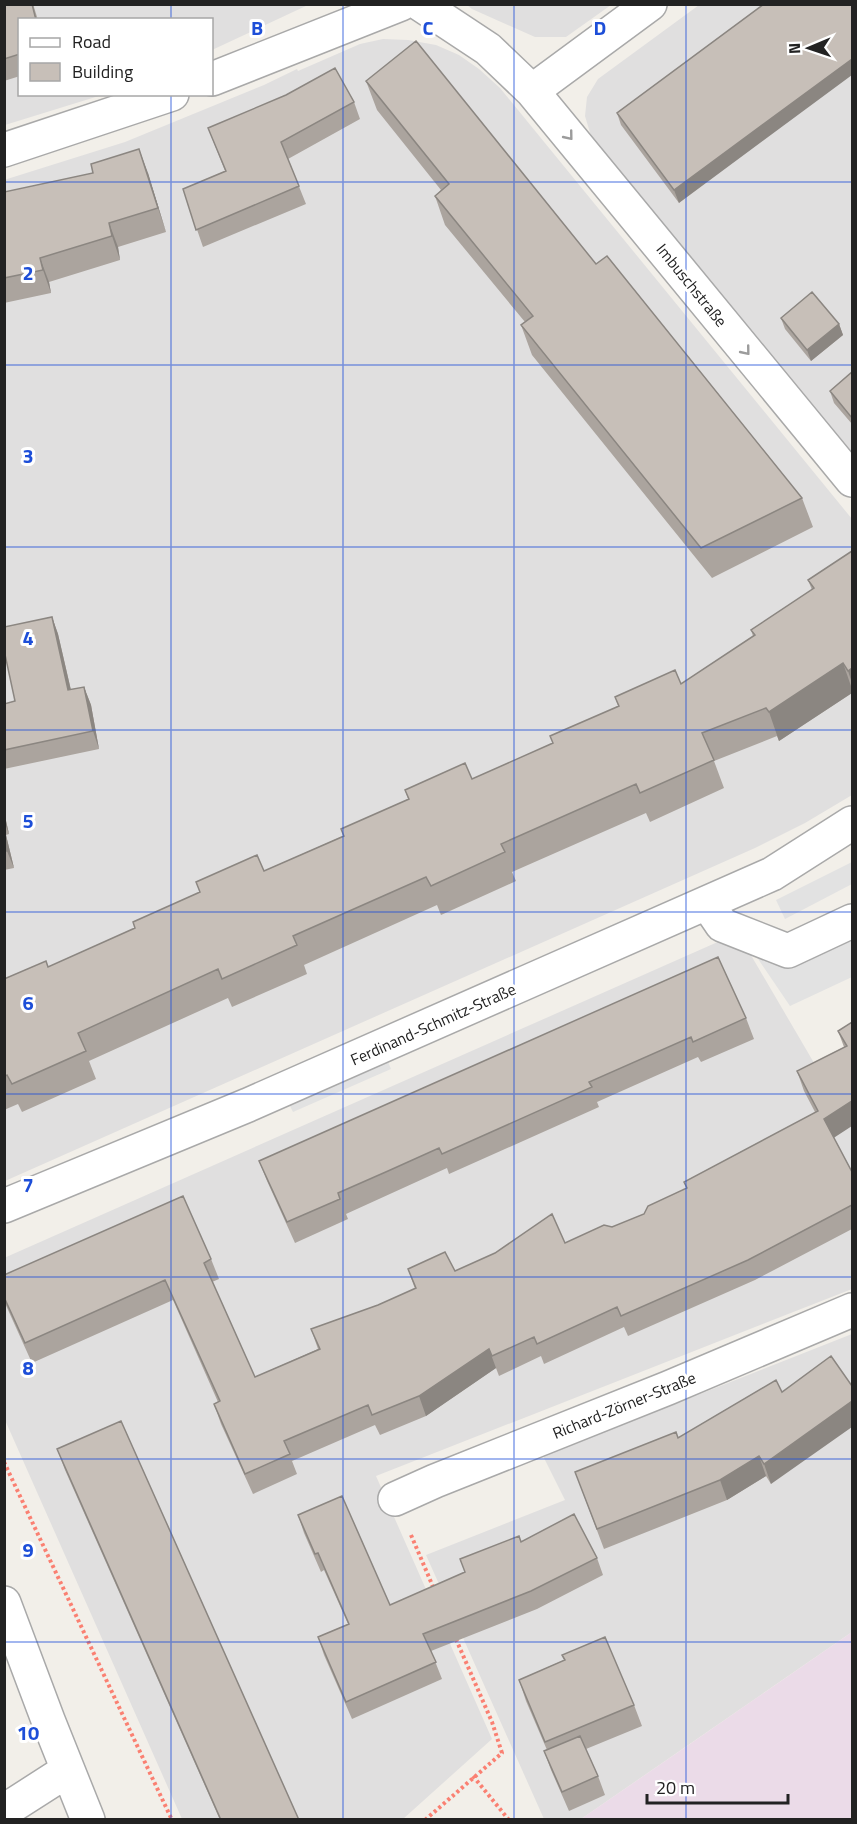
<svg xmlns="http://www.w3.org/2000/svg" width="857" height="1824" font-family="'Titillium Web',sans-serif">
<rect width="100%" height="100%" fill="#f2efe9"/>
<path fill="#e0dfdf" d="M5,5h303l-96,45v-30h-192v74l82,1 -97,30z
M467,5h144l-45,32h-31l-63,-28z
M699,5h153v448l-261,-317 -6,-20 2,-19 11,-18z
M383,39l25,1 28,5 23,10 20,14 21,19 352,431v276l-47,28 -50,25 -750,333 -1,-1001 121,-38 139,-57 33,-16 1,2 62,-27z
M738,933l79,135 35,-22v243l-476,187 116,263 -89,80h-221l-177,-399 -1,-162z
M852,1334v298l-271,187h-37l-118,-264 139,-55 -22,-44z"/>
<path fill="#ebdbe8" d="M852,1632v187h-271l109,-75z"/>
<path fill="#e2e2e2" d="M852,862v22l-67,35 -9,-19z
M852,907v70l-62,29 -40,-59 43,-13z
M386,1057l5,12 -98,43 -6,-12z"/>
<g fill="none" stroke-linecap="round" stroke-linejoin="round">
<g stroke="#a9a9a9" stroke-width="36">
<path id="minor" d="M420,4l68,45 44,42 118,-87
M212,79l189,-75
M532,91l320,389
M4,150l168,-56
M707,903l15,22 66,26 64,-30
M4,1206l244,-101 524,-231 80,-51
M395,1499l40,-18 233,-93 184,-78
M4,1603l44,117 40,100
M4,1811l64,-41"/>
</g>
<path stroke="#fa8072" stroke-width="4" stroke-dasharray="3 3" stroke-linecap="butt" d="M4,1462l168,358
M411,1535l23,54
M473,1776l36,44
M425,1820l77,-67 -10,-31 -37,-85"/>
<use href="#minor" stroke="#fff" stroke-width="33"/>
</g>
<path fill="#aba49e" d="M4,4h29l5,16h-18v56l-16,5z
M764,4l-85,199 -58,-78 -4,-12z
M366,81l230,183 206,234 11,29 -101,51 -180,-223 -11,-30 4,-3 -80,-97 -10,-29 6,-6 -64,-80z
M354,102l6,17 -72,40 18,45 -103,43 -20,-58 42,-18 -17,-43z
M148,173l18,59 -48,15 2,13 -71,22 2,11 -47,10v-111z
M781,318l58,6 4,11 -32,26 -26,-32z
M852,372v52l-18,-21 -4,-12z
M852,551v142l-73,48 -2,-5 -63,25 10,27 -74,34 -4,-9 -134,59 4,9 -75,34 -4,-10 -133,60 3,9 -75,33 -4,-9 -139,63 7,18 -74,33 -4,-8 -14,6v-131l44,-12 87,-39 65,-36 -4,-10 68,-11 79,-35 65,-37 -3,-9 67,-11 81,-36 65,-37 -3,-9 66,-13 72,-48 -2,-6 61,-40 -4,-10z
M52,617l6,17 13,56 13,-3 7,18 8,44 -95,20v-65l11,-3z
M4,812l5,22 -3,1 8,33 -10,2z
M746,1018l8,21 -53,23 -3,-5 -101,45 2,5 -150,67 -2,-6 -101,46 2,5 -53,24 -28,-62 -8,-20z
M852,1022l-18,116 18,34v57l-97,51 -127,56 -4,-9 -80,37 -3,-8 -42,20 -3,-8 -70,48 -46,19 -5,-10 -83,36 5,13 -44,20 -32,-70 -7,-20 4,-2 -45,-102 -141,63 -28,-62v-26l207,-16 8,20 -7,3 43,95 63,-28 -7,-20 67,-24 37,-16 -7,-20 47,2 110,-28 47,-16 32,-13 171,-102 -11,-21 -7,-20 47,-24 -6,-16z
M776,1380l-5,104 -5,-8 -39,24 -123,49 -29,-77 103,-34z
M57,1449l242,371h-79l-155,-350z
M298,1515l92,90 75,-33 -5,-13 61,-17 76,16 6,17 -66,34 -106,42 11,28 -90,40 -28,-64 -6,-18 30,-13 -24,-54 -3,2 -17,-39z
M562,1655l72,50 8,21 -56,23 12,27 7,19 -36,16 -18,-41 -7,-19 3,-1 -21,-49 -7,-21 45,-20z"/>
<path fill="#8b8681" d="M852,59v16l-173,128 -5,-13z
M139,149l9,24 18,59 -8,-24z
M109,223l9,24 2,13 -8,-24z
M40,258l9,24 2,11 -8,-23z
M839,324l4,11 -32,26 -4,-11z
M52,617l6,17 17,74 -7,-18z
M843,663l9,26v4l-73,48 -10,-29z
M852,668v15l-4,-12z
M84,687l7,18 8,44 -6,-18z
M4,812l5,22 -5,-13z
M4,831l2,4 8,33 -7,-17 -3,-12z
M852,1101v25l-20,13 -8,-20z
M489,1349l7,19 -70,48 -7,-20z
M852,1401v26l-81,57 -7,-20z
M759,1456l7,20 -39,24 -7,-20z"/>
<path fill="#c7bfb8" stroke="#8b8681" stroke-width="1.5" d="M4,4h28l4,16h-16v34l-16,5z
M764,4h88v55l-178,131 -57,-77z
M416,41l180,223 11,-8 195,242 -101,50 -180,-223 12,-9 -98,-120 14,-12 -83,-103z
M335,68l19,34 -73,40 18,44 -103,44 -13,-41 43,-18 -18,-43 78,-33z
M139,149l19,59 -49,15 3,13 -72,22 3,12 -39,8v-86l89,-19 -2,-9z
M812,292l27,32 -32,26 -26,-32z
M852,372v46l-22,-27z
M852,551v117l-4,3 -5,-8 -74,49 -3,-4 -64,25 12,27 -74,33 -4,-9 -135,60 4,8 -74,34 -5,-9 -133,59 4,9 -75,34 -4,-10 -140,64 8,18 -74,33 -5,-9 -3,2v-98l42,-18 2,6 87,-39 -2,-6 67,-30 -4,-10 61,-27 7,16 80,-35 -3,-7 68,-30 -4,-9 60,-27 7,16 81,-36 -3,-7 69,-30 -4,-9 60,-27 6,14 74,-49 -4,-5 63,-42 -6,-8z
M52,617l16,73 16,-3 9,44 -89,19v-46l11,-3 -11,-51v-23z
M4,839l3,12h-3z
M718,957l28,61 -53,24 -2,-5 -102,45 3,5 -150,67 -3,-6 -51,23 -50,22 2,6 -53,23 -28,-61z
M852,1022v79l-28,18 28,53v33l-104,55 -127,56 -4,-9 -80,37 -3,-7 -42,19 -3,-7 -70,47 -47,19 -4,-10 -84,36 6,13 -45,20 -31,-70 6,-3 -55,-121 -140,63 -21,-46v-22l179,-79 28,63 -7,4 51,114 65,-28 -9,-20 67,-24 38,-17 -8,-19 37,-17 10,19 40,-18 57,-39 13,29 39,-18 8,2 32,-13 4,-8 39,-18 -3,-6 134,-71 -21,-40 50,-25 -9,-15z
M831,1356l21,30v15l-88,63 -5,-8 -39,24 -123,49 -22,-57 101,-40 2,6 98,-58 6,12z
M121,1421l178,399h-78l-164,-371z
M342,1496l48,109 75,-33 -5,-13 59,-23 2,6 53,-28 23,44 -66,33 -108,43 13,28 -90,40 -28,-65 31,-13 -31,-71 -3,1 -17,-39z
M605,1637l29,68 -89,37 -26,-62 46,-20 -3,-5z
M580,1736l18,40 -36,16 -18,-41z"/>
<defs><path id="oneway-chevron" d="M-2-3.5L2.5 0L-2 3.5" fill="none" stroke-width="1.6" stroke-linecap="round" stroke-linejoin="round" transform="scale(1.5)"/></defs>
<g stroke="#9c9c9c">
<use href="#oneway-chevron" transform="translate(569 136) rotate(51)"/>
<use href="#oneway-chevron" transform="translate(746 351) rotate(51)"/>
</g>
<path fill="none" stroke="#1d4ed8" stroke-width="1.5" stroke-opacity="0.55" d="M171,4v16M343,4v1816M514,4v1816M686,4v1816M171,94v1726M4,182h848M4,365h848M4,547h848M4,730h848M4,912h848M4,1094h848M4,1277h848M4,1459h848M4,1642h848"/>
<g text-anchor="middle" stroke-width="6" stroke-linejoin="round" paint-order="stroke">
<g font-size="16" fill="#222" stroke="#fff">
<text transform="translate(692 285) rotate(51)" y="6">Imbuschstraße</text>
<text transform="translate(433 1024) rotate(-24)" y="6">Ferdinand-Schmitz-Straße</text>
<text transform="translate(624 1405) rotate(-22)" y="6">Richard-Zörner-Straße</text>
</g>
</g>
<g font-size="20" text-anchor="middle" font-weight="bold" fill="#1d4ed8" stroke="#fff" stroke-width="6" stroke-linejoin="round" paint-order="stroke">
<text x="257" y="35">B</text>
<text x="428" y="35">C</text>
<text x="600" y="35">D</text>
<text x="28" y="280">2</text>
<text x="28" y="463">3</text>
<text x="28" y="645">4</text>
<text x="28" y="828">5</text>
<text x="28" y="1010">6</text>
<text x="28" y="1192">7</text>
<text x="28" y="1375">8</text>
<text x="28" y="1557">9</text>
<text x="28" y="1740">10</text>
</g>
<rect width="857" height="1824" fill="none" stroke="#222222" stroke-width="12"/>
<rect x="18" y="18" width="195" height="78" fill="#ffffff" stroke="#a7a7a7" stroke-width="1.5"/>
<rect x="30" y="38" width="30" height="9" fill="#ffffff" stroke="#a7a7a7" stroke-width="1.5"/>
<text x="72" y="48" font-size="18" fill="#222222">Road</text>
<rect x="30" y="63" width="30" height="18" fill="#c7bfb8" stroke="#a7a7a7" stroke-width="1.5"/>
<text x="72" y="78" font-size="18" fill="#222222">Building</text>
<g transform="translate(809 48) rotate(268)" stroke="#ffffff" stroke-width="4.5" paint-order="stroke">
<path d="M0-4.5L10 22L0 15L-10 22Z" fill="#222222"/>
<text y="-9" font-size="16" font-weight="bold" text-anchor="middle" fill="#222222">N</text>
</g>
<path d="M647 1794v9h141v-9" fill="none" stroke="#222222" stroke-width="3"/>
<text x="656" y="1794" font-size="18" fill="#222222" stroke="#ffffff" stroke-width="4.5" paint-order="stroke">20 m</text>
</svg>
